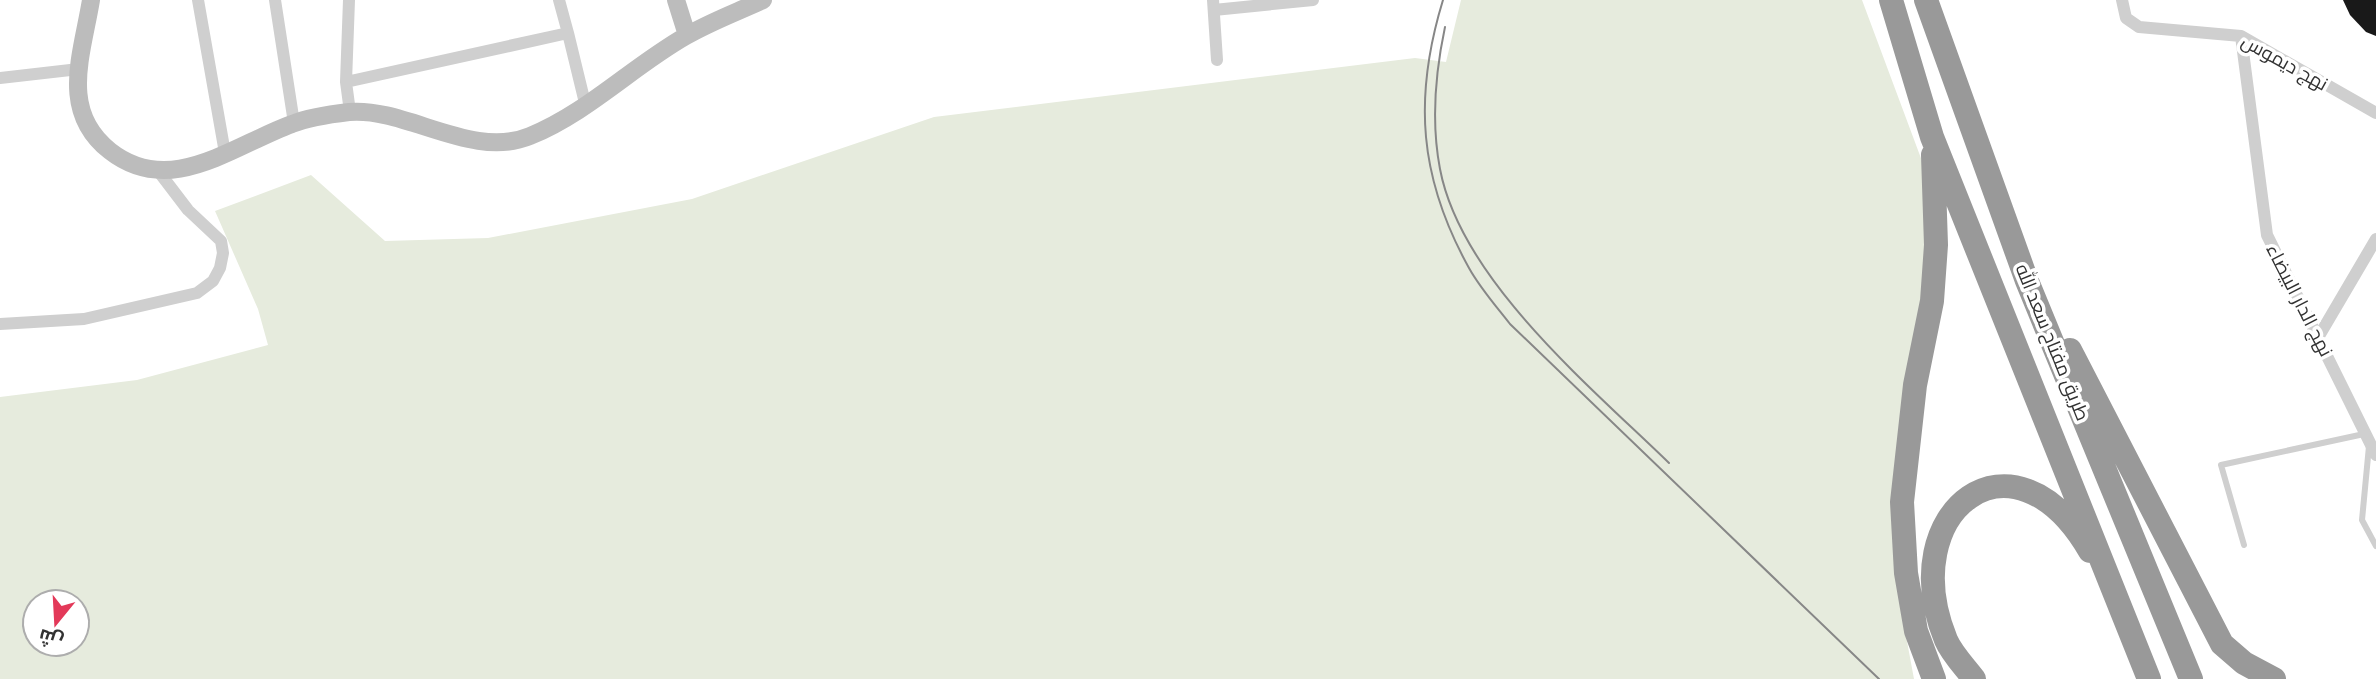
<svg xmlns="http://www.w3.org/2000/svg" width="2376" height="679" font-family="Figtree,Cairo,sans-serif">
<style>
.green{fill:#e6ebdd;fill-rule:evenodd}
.building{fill:#191919}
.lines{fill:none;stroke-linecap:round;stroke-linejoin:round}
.lane{stroke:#cfcfcf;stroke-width:6}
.street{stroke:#cfcfcf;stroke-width:12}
.secondary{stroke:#bcbcbc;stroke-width:18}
.highway{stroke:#999;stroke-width:24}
.tram{stroke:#878787;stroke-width:2}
.labels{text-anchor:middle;stroke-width:7;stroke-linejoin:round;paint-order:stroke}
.street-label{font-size:19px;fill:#323232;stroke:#fff}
</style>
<rect width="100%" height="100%" fill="#fff"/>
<!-- green -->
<path class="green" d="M1461,0H1862L1922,161L1929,291L1900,466L1906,636L1914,679H0V397L137,380L268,345L258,309L215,211L311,175L385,241L488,238L692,199L934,117L1415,58L1446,62ZM35,602H77V644H35Z"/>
<!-- building -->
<path class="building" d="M2343,0H2376V36L2366,32L2350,15Z"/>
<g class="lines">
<!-- lane -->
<path class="lane" d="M2369,446L2362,520L2376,546
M2244,545L2221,465L2364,434"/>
<!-- street -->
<path class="street" d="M198,0L225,153
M275,0L294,123
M349,0L346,82L350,112
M559,0L568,33
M1213,0L1217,60
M2122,0L2126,18L2139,27L2241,36L2376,113
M1214,10L1313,0
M2241,36L2267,235L2376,455
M0,78L79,69
M346,82L568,33L585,103
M0,324L84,319L197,293L213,281L220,268L223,253L221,241L188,210L159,172
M2319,336L2376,239"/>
<!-- secondary -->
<path class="secondary" d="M91,0C82,55 59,111 110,151C170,198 232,146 292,124C307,118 332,114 349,112C406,107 472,160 530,136C587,113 633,66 686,36C710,22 737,12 763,0
M676,0L687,35"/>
<!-- highway -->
<path class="highway" d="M1891,0L1932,137L2149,679
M1926,0L2027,281L2191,679
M1933,155L1936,245L1932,301L1915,385L1902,502L1906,573L1916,631L1934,679
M2070,350L2222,644L2244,663L2274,679
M1974,679C1965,667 1952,654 1946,640C1893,511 2013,418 2090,551"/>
<!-- tram -->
<path class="tram" d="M1443,0C1413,98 1419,178 1469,268C1480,288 1496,306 1510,324L1879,679
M1445,27C1435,74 1431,122 1440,169C1461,280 1591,387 1669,463"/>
</g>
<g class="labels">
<!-- street labels -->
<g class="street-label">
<text transform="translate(2285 62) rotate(29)" y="7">نهج ديموس</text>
<text transform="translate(2300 300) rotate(63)" y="7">نهج الدار البيضاء</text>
<text transform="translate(2053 342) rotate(68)" y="7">طريق مفتاح سعد الله</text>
</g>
</g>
<!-- north arrow -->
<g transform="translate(56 623) rotate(198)"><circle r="33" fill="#ffffff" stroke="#adadad" stroke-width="2"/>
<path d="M0-5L12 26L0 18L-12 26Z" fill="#e33959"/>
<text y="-10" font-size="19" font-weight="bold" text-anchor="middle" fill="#323232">ش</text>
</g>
</svg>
